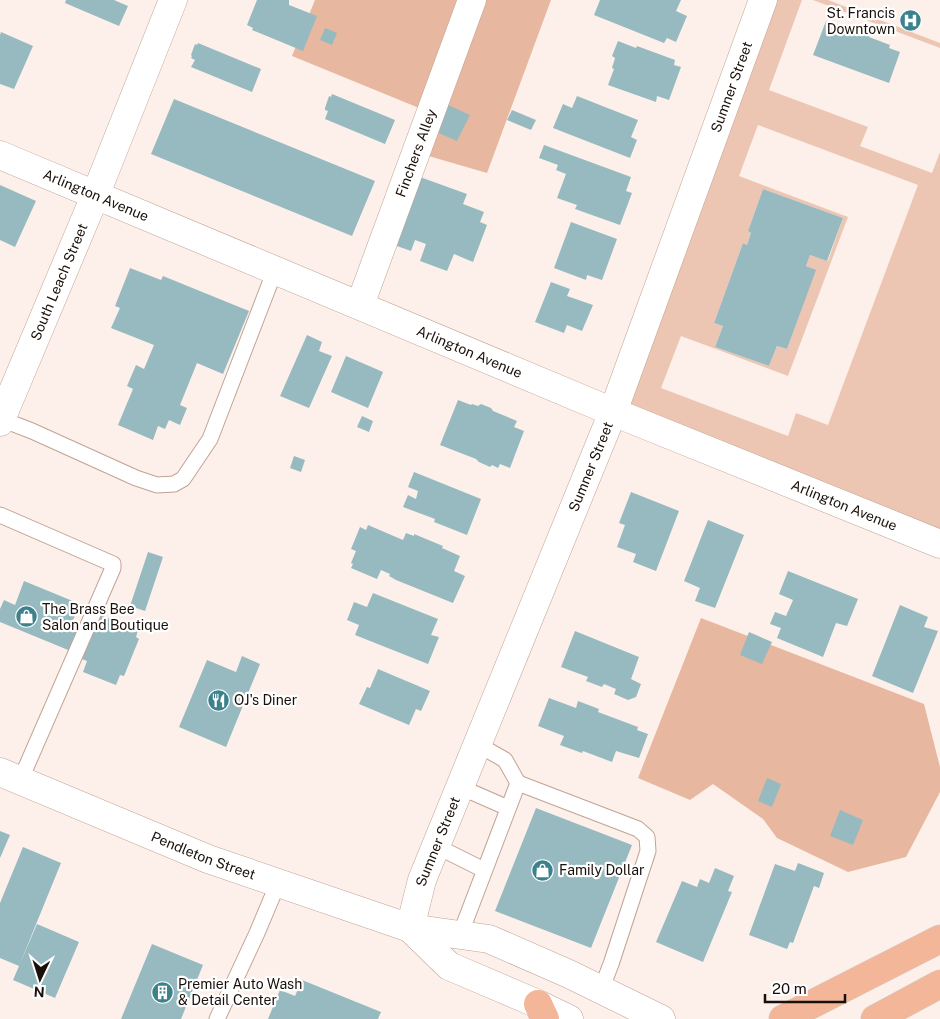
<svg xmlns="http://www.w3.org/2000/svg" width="940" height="1019" font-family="'Public Sans',sans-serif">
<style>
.green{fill:#edc6b3;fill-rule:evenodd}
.forest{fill:#e8b79f}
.building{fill:#96bac0}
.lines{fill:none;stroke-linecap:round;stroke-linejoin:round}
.service-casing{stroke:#c0a394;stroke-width:17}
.minor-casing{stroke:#c0a394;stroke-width:29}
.secondary-casing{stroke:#c0a394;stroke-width:29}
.trunk-casing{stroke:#d1cfce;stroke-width:29}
.service{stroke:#fff;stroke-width:15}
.minor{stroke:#fff;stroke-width:28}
.secondary{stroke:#fff;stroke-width:28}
.trunk{stroke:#f3b698;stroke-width:28}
.labels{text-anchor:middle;stroke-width:4.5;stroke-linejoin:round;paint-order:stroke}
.poi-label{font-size:14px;fill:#1a100b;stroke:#fff;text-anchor:start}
.street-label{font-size:14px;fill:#1a100b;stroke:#fff}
</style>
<rect width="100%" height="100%" fill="#fdf0ea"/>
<!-- green -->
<path class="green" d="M765,0H802L769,90L868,127L860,146L932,173L940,152V543L605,402ZM758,125L918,185L828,425L796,413L788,436L661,388L681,336L788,376L848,217L739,176ZM763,189L843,218L828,261L810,255L806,266L815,270L787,349L777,346L769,366L715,347L723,326L714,323L743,243L747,245L751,233L748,231Z
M813,0H828L940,43V48Z"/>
<!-- forest -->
<path class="forest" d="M315,0H551L487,173L408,150L424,110L292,56Z
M701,618L924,704L940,767V792L906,857L848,872L777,838L763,819L713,784L690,800L638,778Z"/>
<!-- building -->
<path class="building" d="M66,0H114L128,6L119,26L65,3Z
M257,0H289V5L317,16L303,51L252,30L253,28L247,25Z
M600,0H681L676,11L687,16L676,42L667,38L664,43L594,15Z
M826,21L870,35L869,37L890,45L889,48L900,52L889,83L813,55Z
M325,28L337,33L332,45L320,40Z
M1,32L33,46L14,89L0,84V35Z
M618,41L636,48L637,46L675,60L674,65L681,67L669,100L657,96L656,102L608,85L614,69L612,68L615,58L612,56Z
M198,43L261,69L252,92L191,67L195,60L191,58L192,56L191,55L195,44L197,45Z
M332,94L395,120L385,144L325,119L328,111L325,110V108L329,96L331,97Z
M577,96L638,120L631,137L637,140L630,158L553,128L563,104L572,108Z
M174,99L375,181L352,236L151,154Z
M444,103L470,115L457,141L432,130Z
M512,110L536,120L531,130L507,120Z
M544,145L631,177L626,191L632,193L620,225L575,209L577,205L557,198L566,174L556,170L558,165L539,158Z
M420,177L467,194L463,204L484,212L480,222L487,225L473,262L454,254L447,271L420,261L426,244L415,240L411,251L394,245Z
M0,185L36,201L15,247L0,240Z
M763,189L843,218L827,261L810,255L806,266L816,270L787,349L777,346L769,366L715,347L723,326L714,323L743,243L747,245L751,233L748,231Z
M571,222L617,239L602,280L587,275L586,280L554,268Z
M130,268L161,280L163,276L249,311L223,374L197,363L180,405L187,408L180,425L169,420L165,429L158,426L153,440L118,425L133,389L127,386L136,365L144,369L154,345L111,328L120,308L115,306Z
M551,282L570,289L567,296L593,305L582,331L567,325L564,333L535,322Z
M307,335L322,342L319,351L332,356L309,408L280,396Z
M346,356L383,372L368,408L331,392Z
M458,400L471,405L472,404L478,406L481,404L491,408L493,411L517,421L514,427L524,431L510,468L500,464L498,468L492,465L490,467L479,462L476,459L440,445Z
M362,416L373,421L369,432L357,427Z
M294,456L305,460L301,472L290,468Z
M414,472L481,499L467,535L434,522L435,519L403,507L408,495L416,499L418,491L408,487Z
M631,492L679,511L656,571L633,562L636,554L617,547L625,525L619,523Z
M708,520L744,535L715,608L695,601L700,588L684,581Z
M368,525L403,540L406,533L414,536V534L443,546L442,548L460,556L454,571L465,576L453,603L396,580L389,576L390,574L381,570L377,579L351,568L353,564L351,563L356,551L351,549L360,527L366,530Z
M148,552L163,557L145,611L130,606Z
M788,571L858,599L847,626L836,623L823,657L777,638L781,628L770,624L775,612L786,616L793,600L779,594Z
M24,581L80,604L70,627L81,632L73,652L0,622V609L4,600L15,605Z
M373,593L438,619L431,635L439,637L428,664L355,635L359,625L347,620L354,602L367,607Z
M900,605L928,617L924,627L938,631L913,693L872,676Z
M100,615L138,630L136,637L139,639L124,676L120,675L116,685L83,672L87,661L82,659Z
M575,631L639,657L631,679L641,684L636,697L628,700L614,694L616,689L604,684L602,687L586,681L588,677L561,667Z
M749,632L772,642L762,664L740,655Z
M242,656L260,664L226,747L179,727L207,660L236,672Z
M378,669L430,691L421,711L416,709L409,725L359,704L367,687L370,688Z
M549,698L576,708L578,701L599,709L598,712L638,727L637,730L648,734L639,758L616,751L612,762L583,751L582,753L560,745L564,736L538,726Z
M767,778L781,784L772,807L758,801Z
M536,808L632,845L591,948L495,911Z
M840,810L863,820L853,845L830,836Z
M0,831L10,835L0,858Z
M23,847L61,863L19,966L0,958V903Z
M798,863L824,873L819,888L814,886L793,943L790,942L787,949L749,935L775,864L795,871Z
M715,868L734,876L728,891L732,892L703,962L656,942L682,881L697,887L700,879L709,883Z
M37,924L79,942L55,998L13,980Z
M152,944L203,965L181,1019H121Z
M302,980L381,1012L378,1019H268L280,990L295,996Z"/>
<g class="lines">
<defs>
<path id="service" d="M1,419L32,431L136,478L157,485L174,484L183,479L210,439L275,270
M0,515L113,564V568L20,781
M477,744L505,760L518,783L638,829L647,837L648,851L611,964L601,990
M460,787L508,808
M436,846L484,870
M460,935L518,783
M217,1019L257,933L278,883"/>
<g id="minor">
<path id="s1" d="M0,155L613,412L940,544"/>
<path id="s2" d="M360,305L472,0"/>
<path id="s3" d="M0,422L95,196L173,0"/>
<path id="s4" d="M410,928L422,880L613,412L763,0"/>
</g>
<g id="secondary">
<path id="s5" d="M0,772L208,859L410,928L489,939L569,974L661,1019"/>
<path d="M410,928L449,966L538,1004L569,1019"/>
</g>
<path id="trunk" d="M538,1004L545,1019
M783,1019L940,939
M875,1019L940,984"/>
</defs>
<!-- service casing -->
<use href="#service" class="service-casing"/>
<!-- minor casing -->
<use href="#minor" class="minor-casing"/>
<!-- secondary casing -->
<use href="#secondary" class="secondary-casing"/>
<!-- trunk casing -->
<use href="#trunk" class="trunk-casing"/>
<!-- service -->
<use href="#service" class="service"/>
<!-- minor -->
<use href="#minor" class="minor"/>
<!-- secondary -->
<use href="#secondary" class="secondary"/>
<!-- trunk -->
<use href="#trunk" class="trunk"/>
</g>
<!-- icons -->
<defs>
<symbol id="hospital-disc" viewBox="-11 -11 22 22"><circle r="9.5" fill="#3c828d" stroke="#fff"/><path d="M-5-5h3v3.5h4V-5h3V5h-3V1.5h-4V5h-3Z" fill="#fff"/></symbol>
<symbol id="shop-disc" viewBox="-11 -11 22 22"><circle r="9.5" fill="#3c828d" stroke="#fff"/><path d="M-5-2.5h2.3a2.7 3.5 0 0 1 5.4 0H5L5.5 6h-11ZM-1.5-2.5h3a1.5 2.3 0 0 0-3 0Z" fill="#fff"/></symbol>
<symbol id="restaurant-disc" viewBox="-11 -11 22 22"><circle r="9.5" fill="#3c828d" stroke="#fff"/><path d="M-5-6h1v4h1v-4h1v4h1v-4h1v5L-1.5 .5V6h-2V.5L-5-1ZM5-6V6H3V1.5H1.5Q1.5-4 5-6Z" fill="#fff"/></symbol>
<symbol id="building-disc" viewBox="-11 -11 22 22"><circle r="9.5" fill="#3c828d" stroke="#fff"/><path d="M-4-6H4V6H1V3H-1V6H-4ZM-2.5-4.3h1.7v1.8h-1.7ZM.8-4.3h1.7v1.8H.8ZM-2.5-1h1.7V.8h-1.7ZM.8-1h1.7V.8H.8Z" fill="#fff"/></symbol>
</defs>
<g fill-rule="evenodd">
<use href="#hospital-disc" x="898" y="8" width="25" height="25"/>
<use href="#shop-disc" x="14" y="604" width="25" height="25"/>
<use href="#restaurant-disc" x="206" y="688" width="25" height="25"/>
<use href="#shop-disc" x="530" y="858" width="25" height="25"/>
<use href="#building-disc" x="150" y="980" width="25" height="25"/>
</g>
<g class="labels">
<!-- poi labels -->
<g class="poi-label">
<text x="895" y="18" text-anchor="end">St. Francis<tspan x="895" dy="16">Downtown</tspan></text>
<text x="42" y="614">The Brass Bee<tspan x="42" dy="16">Salon and Boutique</tspan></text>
<text x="234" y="705">OJ's Diner</text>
<text x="559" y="875">Family Dollar</text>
<text x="178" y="989">Premier Auto Wash<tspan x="178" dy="16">&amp; Detail Center</tspan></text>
</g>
<!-- street labels -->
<g class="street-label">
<text dy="5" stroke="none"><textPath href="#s4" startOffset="901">Sumner Street</textPath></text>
<text dy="5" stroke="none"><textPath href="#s2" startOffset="162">Finchers Alley</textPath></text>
<text dy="5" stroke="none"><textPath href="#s1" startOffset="104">Arlington Avenue</textPath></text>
<text dy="5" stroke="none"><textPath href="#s3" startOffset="152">South Leach Street</textPath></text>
<text dy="5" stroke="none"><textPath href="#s1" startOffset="509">Arlington Avenue</textPath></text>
<text dy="5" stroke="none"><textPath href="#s4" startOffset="496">Sumner Street</textPath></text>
<text dy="5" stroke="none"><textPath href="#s1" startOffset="914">Arlington Avenue</textPath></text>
<text dy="5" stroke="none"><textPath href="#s4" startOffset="91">Sumner Street</textPath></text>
<text dy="5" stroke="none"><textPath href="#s5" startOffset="220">Pendleton Street</textPath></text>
</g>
</g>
<!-- north arrow -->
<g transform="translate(40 979) rotate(184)" stroke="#ffffff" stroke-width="4" paint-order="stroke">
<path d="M0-4L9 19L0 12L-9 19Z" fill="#1a100b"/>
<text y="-8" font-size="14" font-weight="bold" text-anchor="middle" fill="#1a100b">N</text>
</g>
<!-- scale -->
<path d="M765 994v8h80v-8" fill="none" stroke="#1a100b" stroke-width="2.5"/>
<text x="772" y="994" font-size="15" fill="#1a100b" stroke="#ffffff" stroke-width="4" paint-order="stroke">20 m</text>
</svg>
